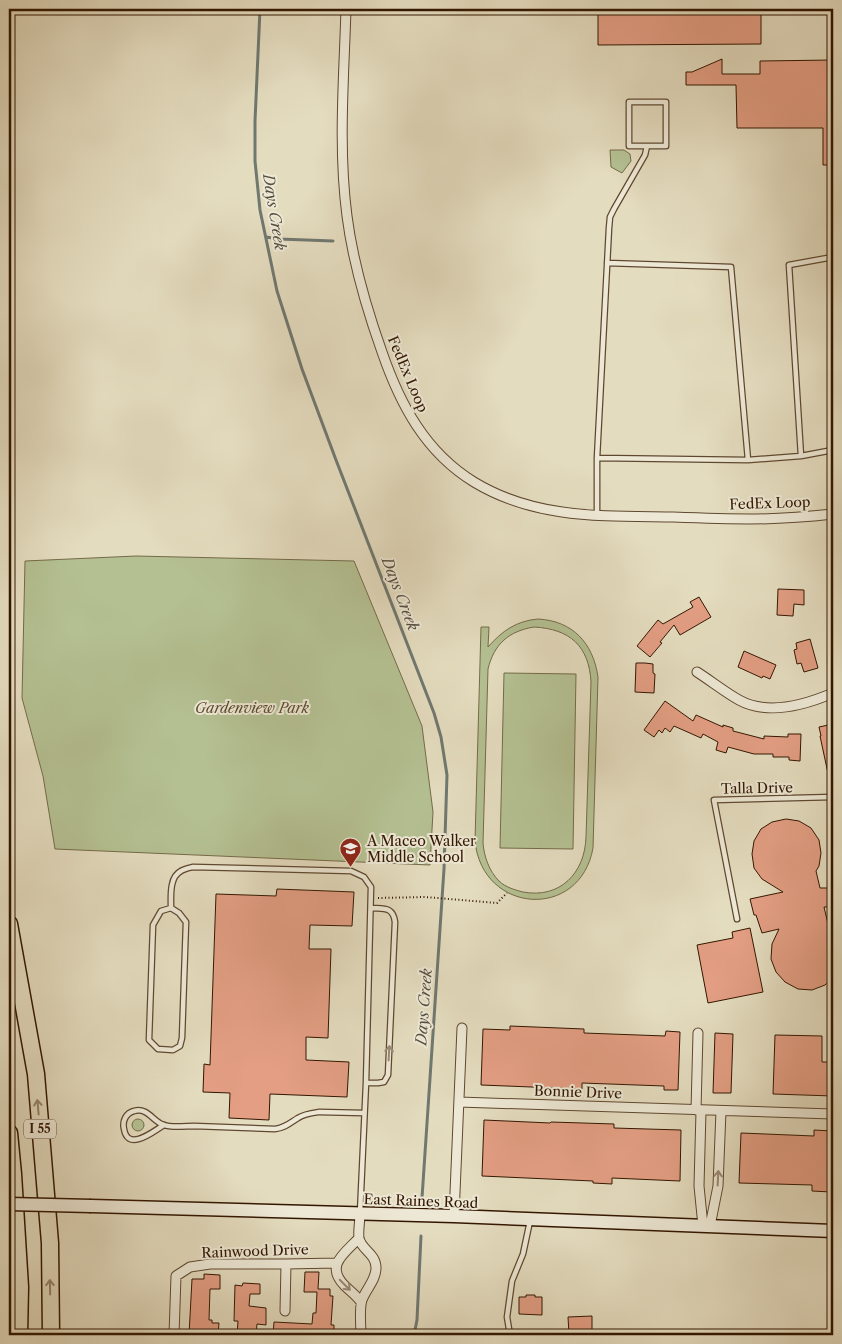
<svg xmlns="http://www.w3.org/2000/svg" width="842" height="1344" font-family="'Libre Caslon Text',serif">
<style>
.green{fill:#b4c092;stroke:#746b49;fill-rule:evenodd}
.lines{fill:none;stroke-linecap:round;stroke-linejoin:round}
.stream{stroke:#707870;stroke-width:3}
.building{fill:#e39e83;stroke:#331600}
.lane-casing{stroke:#5f4830;stroke-width:7}
.street-casing{stroke:#5f4830;stroke-width:11}
.secondary-casing{stroke:#331600;stroke-width:15}
.highway-casing{stroke:#331600;stroke-width:19}
.path{stroke:#331600;stroke-width:2;stroke-dasharray:1 2.5;stroke-linecap:butt}
.lane{stroke:#ede8d5;stroke-width:4.5}
.street{stroke:#ede8d5;stroke-width:9}
.secondary{stroke:#ede8d5;stroke-width:12}
.highway{stroke:#e4dcbf;stroke-width:16}
.secondary-bridge-casing{stroke:#331600;stroke-width:15;stroke-linecap:butt}
.secondary-bridge{stroke:#ede8d5;stroke-width:12}
.oneway{stroke:#998a75}
.oneway2{stroke:#948369}
.labels{text-anchor:middle;stroke-width:4;stroke-linejoin:round;paint-order:stroke}
.shield{fill:#ede8d5;stroke:#6b5540;stroke-width:1}
.shield-label{font-size:12px;font-weight:bold;fill:#331600}
.street-label{font-size:14px;fill:#331600;stroke:#ede8d5}
.park-label{font-size:14px;font-style:italic;fill:#5a492c;stroke:#ede8d5}
.poi-label{font-size:14px;fill:#331600;stroke:#ede8d5;text-anchor:start}
.water-label{font-size:15px;font-style:italic;fill:#564f41;stroke:#ede8d5}
</style>
<rect width="100%" height="100%" fill="#e4dcbf"/>
<filter id="stains"><feTurbulence type="fractalNoise" baseFrequency=".004" numOctaves="4"/><feColorMatrix values="0 0 0 0 .2 0 0 0 0 .09 0 0 0 0 .02 0 0 0 .5 -.17"/></filter>
<radialGradient id="worn" r=".72"><stop offset=".6" stop-color="#630" stop-opacity="0"/><stop offset="1" stop-color="#630" stop-opacity=".3"/></radialGradient>
<!-- green -->
<path class="green" d="M610,150H624L630,154L631,161L622,173L611,167Z
M136,556L354,561L422,726L433,812L430,865L55,849L43,776L22,698L25,561Z
M538,619C573,621 593,643 598,677L593,848C580,921 482,914 475,841L481,627H489L488,647C502,631 516,621 538,619ZM534,627C570,629 589,646 591,682L586,837C585,873 560,899 523,892C515,890 505,887 499,881C489,871 484,856 483,843L488,669C494,644 509,631 534,627Z
M504,673L576,674L573,849L500,848Z
M132 1125a6 6 0 1 1 12 0a6 6 0 1 1-12 0Z"/>
<g class="lines">
<!-- stream -->
<path class="stream" d="M260,9L255,121V161L260,210L277,291L302,369L336,460L434,713L441,737L447,775L444,869L422,1198
M266,237L279,239L333,241
M414,1335L417,1320L421,1236"/>
</g>
<!-- building -->
<path class="building" d="M598,9H761V44L598,45Z
M722,59V74H760V61L833,60V165H823V128H737L736,85H686V72H692Z
M778,589L804,590V605L794,604L793,616L777,615Z
M699,597L711,617L680,635L674,625L660,642L662,643L650,657L637,646L658,620L663,624L693,607L690,602Z
M810,639L818,668L804,672L801,663L797,664L794,650L797,649L796,643Z
M744,651L776,665L770,679L763,676L762,678L738,667Z
M636,663H645L653,664V673L655,674L654,693L635,692Z
M665,701L693,721L696,715L723,727V725L733,728V731L764,739V736L788,737V734H801L800,761L789,760V757H773V754H754L728,747L726,753L716,750L718,742L703,734L701,738L674,726L670,732L665,728L662,733L659,730L654,737L644,730Z
M833,724V778H829L820,736H821L819,727Z
M786,819L799,821L811,828L819,840L821,853L819,866L816,871L820,888H828L832,897V907H824L828,924L833,930V978L825,985L812,990L798,989L785,982L776,972L771,959L772,944L779,929L762,933L756,915H754L750,899L783,892L762,879L754,868L752,854L754,841L761,829L772,822Z
M277,889L354,892L352,926L310,925L309,949H331L328,1038L306,1037V1060L349,1062L347,1097L270,1094L269,1120L229,1118L230,1093L203,1092L204,1064L210,1065L216,894L276,896Z
M750,928L763,992L708,1003L697,945L733,938L732,932Z
M510,1026L584,1029V1033L665,1036L666,1031L680,1032L678,1090H664V1086L582,1083V1089L481,1085L483,1029L510,1030Z
M715,1033L733,1034L731,1093H713Z
M775,1035L822,1036V1062H833V1096L773,1094Z
M484,1120L550,1123L551,1122L614,1124V1128L681,1130L680,1181L612,1178V1184L593,1183V1181L482,1176Z
M814,1130L833,1131L831,1192L812,1191V1185L739,1183L741,1133L814,1136Z
M305,1272H319L318,1289H330V1296H333L331,1325H334V1335H273L274,1322L312,1324L313,1313H316L317,1292H304Z
M204,1274L220,1275V1289H210L209,1320H212V1323H219L218,1335H189L192,1279H204Z
M243,1283L260,1284V1294H250L249,1306L266,1308V1325L257,1324L256,1335H237L238,1321H234L235,1285L242,1286Z
M526,1295H535V1297H542V1315L519,1314V1297H526Z
M592,1316V1334H569L568,1317Z"/>
<g class="lines">
<defs>
<path id="lane" d="M629,102H666V146H629Z
M607,263L731,267L748,460
M801,456L789,265L833,257
M597,458L748,460L801,456L833,450
M597,516V458L609,228L610,217L614,209L645,155L647,146
M171,908L161,911L153,925L149,1040L158,1049L173,1050L180,1046L182,1038L186,922L179,913L171,908C171,897 169,877 181,871C184,869 189,868 193,867L351,871L364,877L371,887L366,1083L360,1213
M737,919L714,800L833,797
M366,1083H378L384,1082L388,1075L395,922C393,906 383,909 371,908
M164,1125C155,1130 128,1153 124,1129C122,1121 126,1113 134,1111C148,1107 153,1122 164,1125C171,1128 186,1126 194,1126C221,1127 248,1128 275,1129C285,1128 290,1123 298,1118C304,1114 312,1113 319,1112L364,1113
M510,1335L507,1317L512,1281L523,1254L530,1221"/>
<path id="street" d="M346,9C344,77 338,147 347,216C353,263 366,307 382,352C400,404 425,452 474,482C535,519 602,516 670,517C697,518 723,519 750,519C778,519 806,517 833,514
M697,672C711,681 725,692 739,700C768,716 805,705 833,693
M459,1102L833,1114
M696,1110L698,1033
M701,1111L699,1186L703,1226
M360,1214C360,1221 358,1231 359,1238C361,1250 376,1253 376,1268C376,1280 366,1289 362,1300C359,1309 361,1326 361,1335
M454,1216L462,1028
M710,1226L718,1186L721,1111
M359,1238C345,1253 325,1265 344,1285C350,1291 356,1295 361,1302
M285,1311L286,1264
M174,1335L176,1276L190,1267L210,1264H286L337,1263"/>
<path id="secondary" d="M91,1206L454,1216L833,1231"/>
<path id="highway" d="M9,924L36,1074L50,1243L51,1335
M9,1133L13,1174L20,1287L19,1335"/>
</defs>
<!-- lane casing -->
<use href="#lane" class="lane-casing"/>
<!-- street casing -->
<use href="#street" class="street-casing"/>
<!-- secondary casing -->
<use href="#secondary" class="secondary-casing"/>
<!-- highway casing -->
<use href="#highway" class="highway-casing"/>
<!-- path -->
<path class="path" d="M378,898L425,897L497,903L507,893"/>
<!-- lane -->
<use href="#lane" class="lane"/>
<!-- street -->
<use href="#street" class="street"/>
<!-- secondary -->
<use href="#secondary" class="secondary"/>
<!-- highway -->
<use href="#highway" class="highway"/>
<defs>
<path id="secondary-bridge" d="M9,1204L91,1206"/>
</defs>
<!-- secondary-bridge casing -->
<use href="#secondary-bridge" class="secondary-bridge-casing"/>
<!-- secondary-bridge -->
<use href="#secondary-bridge" class="secondary-bridge"/>
</g>
<!-- one-way arrows -->
<defs><path id="oneway-shaft" d="M-6 0H5M1.5-3L5.5 0L1.5 3" fill="none" stroke-width="1.6" stroke-linecap="round" stroke-linejoin="round" transform="scale(1.25)"/></defs>
<g class="oneway">
<use href="#oneway-shaft" transform="translate(389 1053) rotate(-87)"/>
<use href="#oneway-shaft" transform="translate(718 1178) rotate(-87)"/>
<use href="#oneway-shaft" transform="translate(345 1285) rotate(45)"/>
</g>
<g class="oneway2">
<use href="#oneway-shaft" transform="translate(38 1107) rotate(-95)"/>
<use href="#oneway-shaft" transform="translate(50 1287) rotate(-91)"/>
</g>
<!-- icons -->
<defs>
<symbol id="school-pin" viewBox="-11 -11 22 30"><path d="M0 17L-7.5 6A9.5 9.5 0 1 1 7.5 6Z" fill="#8f2418" stroke="#ede8d5"/><path d="M0-5L7-2L0 1L-7-2ZM-4 1L0 2.5L4 1V4Q0 6-4 4Z" fill="#fff"/></symbol>
</defs>
<g fill-rule="evenodd">
<use href="#school-pin" x="338" y="836" width="25" height="34"/>
</g>
<g class="labels">
<!-- shield labels -->
<rect class="shield" x="24" y="1119.5" width="32" height="19" rx="4"/>
<g class="shield-label">
<text x="40" y="1133">I 55</text>
</g>
<!-- street labels -->
<g class="street-label">
<text transform="translate(408 374) rotate(67)" y="5">FedEx Loop</text>
<text transform="translate(770 503) rotate(-2)" y="5">FedEx Loop</text>
<text transform="translate(757 788) rotate(-1)" y="5">Talla Drive</text>
<text transform="translate(578 1092) rotate(2)" y="5">Bonnie Drive</text>
<text transform="translate(421 1201) rotate(2)" y="5">East Raines Road</text>
<text transform="translate(255 1251) rotate(-2)" y="5">Rainwood Drive</text>
</g>
<!-- park labels -->
<g class="park-label">
<text x="252" y="713">Gardenview Park</text>
</g>
<!-- poi labels -->
<g class="poi-label">
<text x="367" y="846">A Maceo Walker<tspan x="367" dy="16">Middle School</tspan></text>
</g>
<!-- water labels -->
<g class="water-label">
<text transform="translate(274 212) rotate(81)" y="5">Days Creek</text>
<text transform="translate(400 594) rotate(69)" y="5">Days Creek</text>
<text transform="translate(424 1007) rotate(-86)" y="5">Days Creek</text>
</g>
</g>
<!-- margin -->
<rect width="842" height="1344" fill="none" stroke="#e4dcbf" stroke-width="30"/>
<rect x="10" y="10" width="822" height="1324" fill="none" stroke="#331600" stroke-width="2.5"/>
<rect x="15" y="15" width="812" height="1314" fill="none" stroke="#331600"/>
<rect width="100%" height="100%" filter="url(#stains)"/>
<rect width="100%" height="100%" fill="url(#worn)"/>
</svg>
